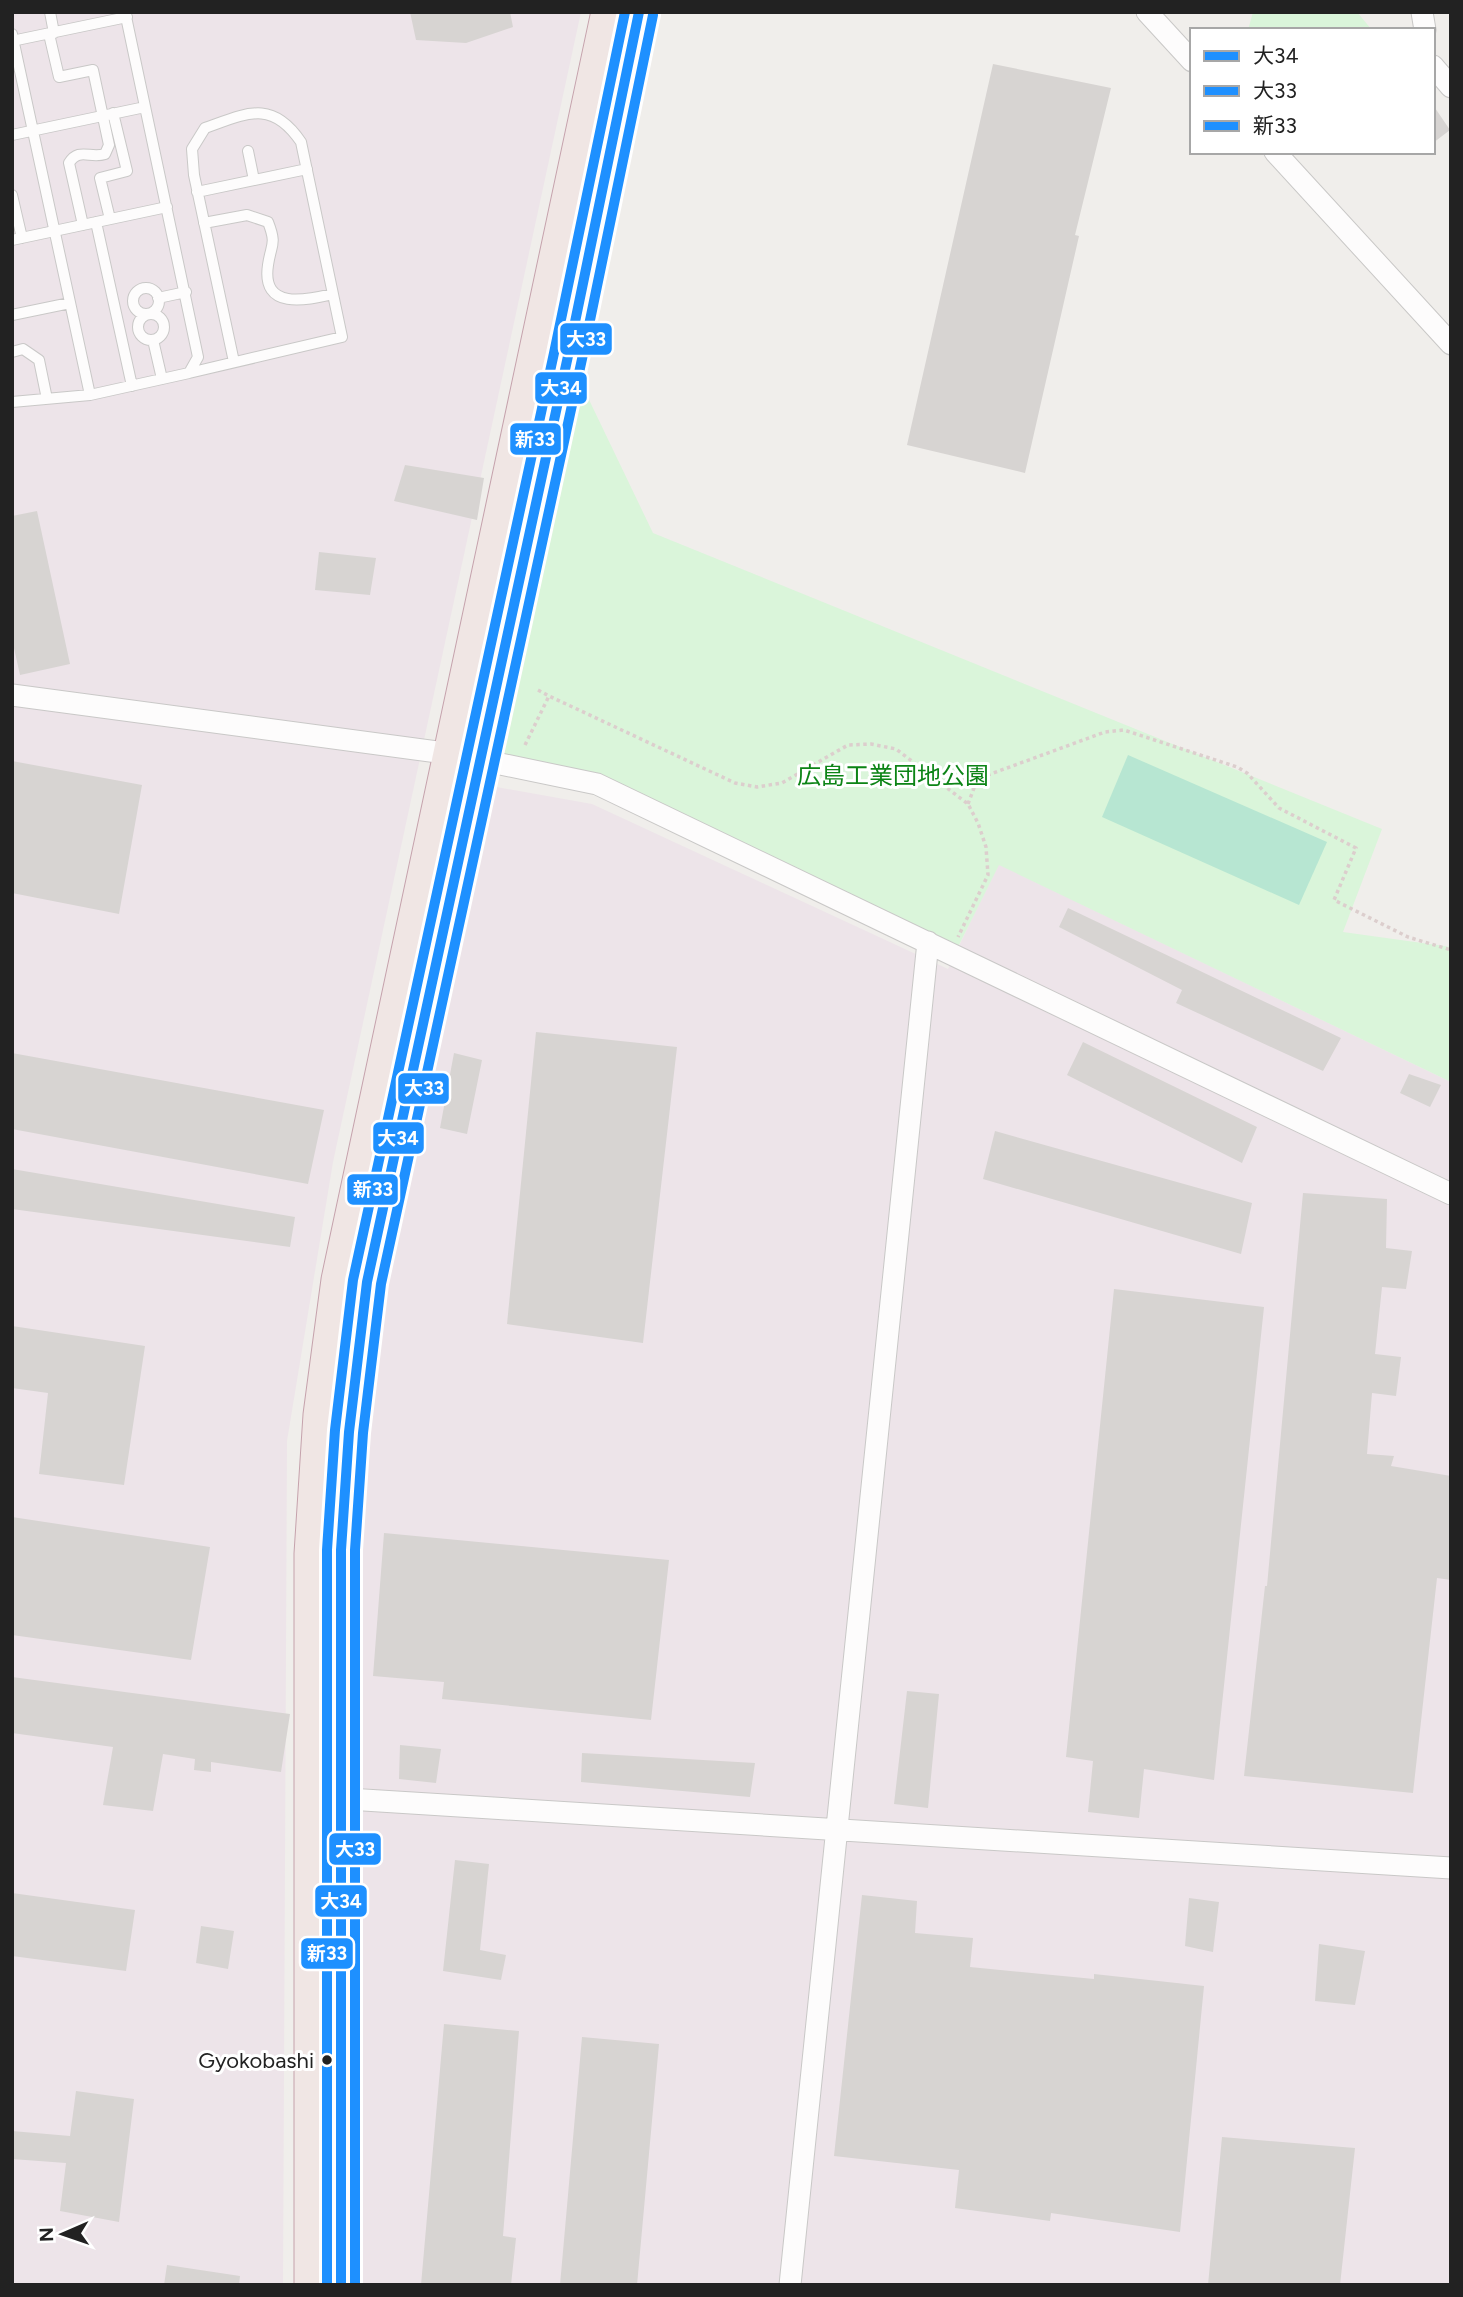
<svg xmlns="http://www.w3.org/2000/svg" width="1463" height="2297" font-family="Figtree,'Noto Sans JP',sans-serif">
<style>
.industrial{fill:#ede4e9}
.park{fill:#daf5da}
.pitch{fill:#b7e6d2}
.building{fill:#d7d4d2}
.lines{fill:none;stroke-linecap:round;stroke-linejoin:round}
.service-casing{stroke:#c9c8c7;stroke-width:12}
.minor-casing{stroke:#c9c8c7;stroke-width:23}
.trunk-casing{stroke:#c5a2ac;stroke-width:37}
.path{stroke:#dccecd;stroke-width:3.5;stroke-dasharray:3.5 3.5;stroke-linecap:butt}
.service{stroke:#fdfcfc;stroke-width:10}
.minor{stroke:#fdfcfc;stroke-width:21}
.trunk{stroke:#f0e6e4;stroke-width:35}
.bus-1-casing{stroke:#fff;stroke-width:16}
.bus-2-casing{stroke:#fff;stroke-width:16}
.bus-3-casing{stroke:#fff;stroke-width:16}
.bus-1{stroke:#1e90ff;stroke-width:10}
.bus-2{stroke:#1e90ff;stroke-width:10}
.bus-3{stroke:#1e90ff;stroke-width:10}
.bus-dot{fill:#222;stroke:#fff;stroke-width:2.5}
.labels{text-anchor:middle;stroke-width:6;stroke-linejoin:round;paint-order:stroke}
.bus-label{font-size:22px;fill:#222;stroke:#fff;text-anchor:end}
.park-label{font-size:24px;fill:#0c8416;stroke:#fff}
.line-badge{stroke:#fff;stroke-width:2.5}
.badge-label{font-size:19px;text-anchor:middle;font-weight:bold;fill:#fff}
</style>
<rect width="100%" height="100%" fill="#f0eeeb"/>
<!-- industrial -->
<path class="industrial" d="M12,12H581L333,1162L287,1441L283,2285H12Z
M491,786L592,804L948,969L998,864L1451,1082V2285H359L358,1541L366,1417L386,1280Z"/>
<!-- park -->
<path class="park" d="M1253,12H1357L1372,30H1248Z
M568,356L653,533L1382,829L1343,932L1451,947V1082L999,865L954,955L597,784L480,759Z"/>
<!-- pitch -->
<path class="pitch" d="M1128,755L1327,842L1299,905L1102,817Z"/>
<!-- building -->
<path class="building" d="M410,12H510L513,27L466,43L416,40Z
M993,64L1111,88L1075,235L1079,236L1025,473L907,445Z
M1433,105L1450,130L1433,143Z
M405,465L484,478L477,520L394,501Z
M37,511L70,664L20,675L12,639V516Z
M319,552L376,558L370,595L315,590Z
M12,761L142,785L119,914L12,893Z
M1068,908L1341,1038L1323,1071L1176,1003L1182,990L1059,927Z
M536,1032L677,1047L643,1343L507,1324Z
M1083,1042L1257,1127L1242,1163L1067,1075Z
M12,1053L324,1110L308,1184L12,1129Z
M454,1053L482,1060L467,1134L440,1128Z
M1409,1074L1441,1085L1430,1107L1400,1093Z
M995,1131L1252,1203L1241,1254L983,1179Z
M12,1169L295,1217L290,1247L12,1209Z
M1303,1193L1387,1199L1386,1248L1412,1251L1406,1289L1382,1287L1375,1354L1401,1357L1396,1396L1372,1393L1367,1454L1394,1456L1391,1466L1451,1476V1580L1437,1578L1413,1793L1244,1776L1265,1586H1267Z
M1114,1289L1264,1307L1214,1780L1144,1769L1139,1818L1088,1812L1093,1761L1066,1757Z
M12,1326L145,1346L124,1485L39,1474L48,1393L12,1388Z
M12,1517L210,1547L191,1660L12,1635Z
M384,1533L669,1560L651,1720L442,1699L444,1682L373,1676Z
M12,1677L290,1714L281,1772L211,1762V1772L194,1770L195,1759L163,1754L153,1811L103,1805L113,1747L12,1733Z
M907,1691L939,1694L928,1808L894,1804Z
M400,1745L441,1749L436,1783L399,1779Z
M582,1753L755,1763L750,1797L581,1782Z
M455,1860L489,1864L480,1950L506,1955L501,1980L443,1971Z
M12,1893L135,1910L126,1971L12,1956Z
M862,1895L917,1901L915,1933L973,1938L970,1967L1094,1979V1974L1204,1986L1180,2232L1051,2213L1050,2221L955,2208L959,2170L834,2156Z
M1189,1898L1219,1902L1213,1952L1185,1946Z
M201,1926L234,1931L228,1969L196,1963Z
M1319,1944L1365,1951L1355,2005L1315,2001Z
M444,2024L519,2031L503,2236L516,2238L511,2285H421Z
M582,2037L659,2044L637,2285H560Z
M76,2091L134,2099L119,2222L60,2211L66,2163L12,2159V2131L70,2136Z
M1222,2137L1355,2148L1340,2285H1208Z
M167,2265L240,2276L239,2285H164Z"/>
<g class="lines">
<defs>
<path id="service" d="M50,12L54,33
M12,34L90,395
M49,34L59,77L93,70L109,145L105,154C90,159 79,147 69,163L83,225
M12,41L127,17
M12,135L145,107
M248,151L254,180
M197,192L307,169
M12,195L22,238
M110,219L100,178L127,171L113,113
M96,222L132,386
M204,223L247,215L268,222C277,245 271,244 268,265C261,311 307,300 333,294
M12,240L167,207
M133 301a13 13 0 1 1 26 0a13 13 0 1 1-26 0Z
M158,298L186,292
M138 327a13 13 0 1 1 26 0a13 13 0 1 1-26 0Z
M12,315L70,303
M153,340L162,379
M12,352L23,349L39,360L47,399
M189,373L342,337L301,142C272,99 247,113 205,128L192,149L194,175L234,362
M12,402L90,395L189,373L198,357L125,12"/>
<path id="minor" d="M1147,12L1192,61
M1422,12L1425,30
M1433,66L1451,87
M1275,152L1451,344
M12,695L452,754L597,784L1451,1194
M332,1798L1451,1868
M790,2285L928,942"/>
<path id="trunk" d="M312,2285V1554L321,1415L339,1280L609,12
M341,2285V1550L349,1432L367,1282L568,356L639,12"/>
</defs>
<!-- service casing -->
<use href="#service" class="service-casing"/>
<!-- minor casing -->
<use href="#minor" class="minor-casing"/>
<!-- trunk casing -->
<use href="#trunk" class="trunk-casing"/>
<!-- path -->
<path class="path" d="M538,690L549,696
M525,745L549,696L735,783L757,787L782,783L848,745L871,744L896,749L968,804L978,823L986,847L988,875L958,937
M939,782L977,779L1105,732L1124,730L1237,767L1247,773L1279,808L1356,848L1334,900L1408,937L1451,950
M968,804L977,780"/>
<!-- service -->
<use href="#service" class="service"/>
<!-- minor -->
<use href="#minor" class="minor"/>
<!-- trunk -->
<use href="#trunk" class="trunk"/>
<defs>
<path id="bus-1" d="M341,2285V1550L349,1432L367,1282L568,356L639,12"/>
<path id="bus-2" d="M355,2285V1550L363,1433L381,1284L582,359L653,15"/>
<path id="bus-3" d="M327,2285V1550L335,1430L353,1280L554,353L625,12"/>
</defs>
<!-- bus-1 casing -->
<use href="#bus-1" class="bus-1-casing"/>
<!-- bus-2 casing -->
<use href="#bus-2" class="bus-2-casing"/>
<!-- bus-3 casing -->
<use href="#bus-3" class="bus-3-casing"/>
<!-- bus-1 -->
<use href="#bus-1" class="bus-1"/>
<!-- bus-2 -->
<use href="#bus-2" class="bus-2"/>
<!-- bus-3 -->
<use href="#bus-3" class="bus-3"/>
</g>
<!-- markers -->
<circle class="bus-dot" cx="327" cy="2060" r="6"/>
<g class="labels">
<!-- bus labels -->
<g class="bus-label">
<text x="314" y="2068">Gyokobashi</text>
</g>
<!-- park labels -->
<g class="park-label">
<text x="893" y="784">広島工業団地公園</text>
</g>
</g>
<g class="line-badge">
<rect x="559" y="322" width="54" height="34" rx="7" fill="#1e90ff"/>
<rect x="534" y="371" width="54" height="34" rx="7" fill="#1e90ff"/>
<rect x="509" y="422" width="53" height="34" rx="7" fill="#1e90ff"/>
<rect x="397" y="1072" width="53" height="33" rx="7" fill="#1e90ff"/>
<rect x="372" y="1121" width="53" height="34" rx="7" fill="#1e90ff"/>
<rect x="346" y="1173" width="53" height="33" rx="7" fill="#1e90ff"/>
<rect x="328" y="1832" width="54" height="34" rx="7" fill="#1e90ff"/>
<rect x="314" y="1884" width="54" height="34" rx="7" fill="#1e90ff"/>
<rect x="300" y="1937" width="54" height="33" rx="7" fill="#1e90ff"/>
</g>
<g class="badge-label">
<text x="586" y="346">大33</text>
<text x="561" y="395">大34</text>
<text x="535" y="446">新33</text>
<text x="424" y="1095">大33</text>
<text x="398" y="1145">大34</text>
<text x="373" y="1196">新33</text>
<text x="355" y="1856">大33</text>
<text x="341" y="1908">大34</text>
<text x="327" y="1960">新33</text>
</g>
<!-- border -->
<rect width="1463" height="2297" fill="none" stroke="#222222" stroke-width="28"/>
<!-- legend -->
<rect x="1190" y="28" width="245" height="126" fill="#ffffff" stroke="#a7a7a7" stroke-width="2"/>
<rect x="1204" y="51" width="35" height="10" fill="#1e90ff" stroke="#a7a7a7" stroke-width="2"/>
<text x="1253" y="63" font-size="21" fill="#222222">大34</text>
<rect x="1204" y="86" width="35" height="10" fill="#1e90ff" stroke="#a7a7a7" stroke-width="2"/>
<text x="1253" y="98" font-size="21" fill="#222222">大33</text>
<rect x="1204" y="121" width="35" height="10" fill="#1e90ff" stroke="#a7a7a7" stroke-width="2"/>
<text x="1253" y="133" font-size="21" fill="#222222">新33</text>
<!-- north arrow -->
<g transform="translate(63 2234) rotate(268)" stroke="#ffffff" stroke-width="5" paint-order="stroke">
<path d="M0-5L12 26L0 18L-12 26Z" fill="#222222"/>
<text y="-10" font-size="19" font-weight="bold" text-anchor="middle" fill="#222222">N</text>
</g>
</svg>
